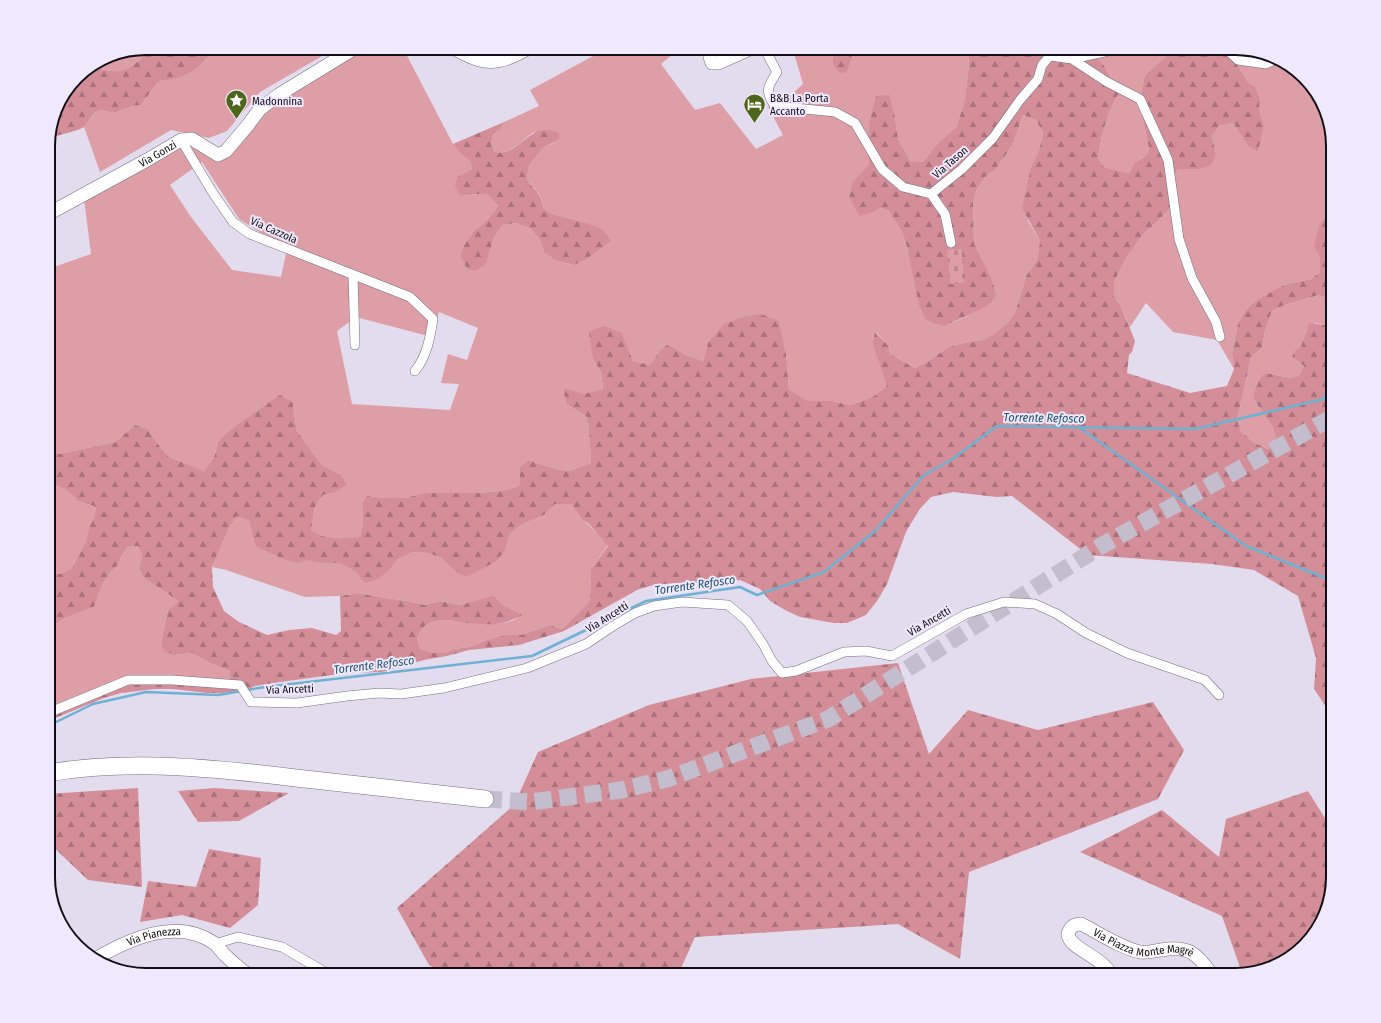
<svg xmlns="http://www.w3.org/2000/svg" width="1381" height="1023" font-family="'Fira Sans Condensed',sans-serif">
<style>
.grass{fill:#de9ea6;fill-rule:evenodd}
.forest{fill:url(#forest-firs);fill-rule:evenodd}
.cemetery{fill:url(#cemetery-stones)}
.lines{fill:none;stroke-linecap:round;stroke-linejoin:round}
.stream{stroke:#6db2d4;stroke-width:2.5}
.highway-tunnel{stroke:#c3bdce;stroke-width:17;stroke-dasharray:17 8;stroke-linecap:butt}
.street-casing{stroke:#746e7f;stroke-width:10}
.secondary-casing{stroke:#746e7f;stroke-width:14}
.highway-casing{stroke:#746e7f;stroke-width:18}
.street{stroke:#fff;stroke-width:9}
.secondary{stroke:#fff;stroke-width:13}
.highway{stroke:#fff;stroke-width:17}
.labels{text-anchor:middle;stroke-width:4;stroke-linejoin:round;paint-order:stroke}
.poi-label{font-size:11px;fill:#100d14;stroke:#f0e9fd;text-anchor:start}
.street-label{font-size:11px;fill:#100d14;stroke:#f0e9fd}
.water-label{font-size:12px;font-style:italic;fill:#20556e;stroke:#f0e9fd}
.rim{fill:none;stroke:#100d14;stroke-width:2}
</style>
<defs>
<pattern id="forest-firs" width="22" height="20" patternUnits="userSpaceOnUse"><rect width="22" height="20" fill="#d48e98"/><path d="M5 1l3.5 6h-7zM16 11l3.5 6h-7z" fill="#ab727b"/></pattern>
<pattern id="cemetery-stones" width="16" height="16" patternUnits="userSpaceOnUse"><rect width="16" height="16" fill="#de9ea6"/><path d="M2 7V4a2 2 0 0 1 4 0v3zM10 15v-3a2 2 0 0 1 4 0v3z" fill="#bd878e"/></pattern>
</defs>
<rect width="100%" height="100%" fill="#e3dcef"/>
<!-- grass -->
<path class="grass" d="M146,48H152C129,70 124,77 91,66L109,55Z
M214,48H336L260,92L227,131L209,138L171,130L100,172L84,127L94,113L101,110L114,113L133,106L141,105L158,82L176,78L203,63Z
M361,48H403L453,144L461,154L470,161L472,169L458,176L454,184L462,196L477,194H487L498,206L488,219L474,231L465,243L460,255L486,264L495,235L503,225L516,223L531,229L540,240L544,252L554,260L574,265L586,223L553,214L544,209C542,193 535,191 527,179L529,166L542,149L555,142L534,132C521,140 511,155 495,152L491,144L493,135L502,128L504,122L539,106L530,90L608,48H680L661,64L695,110L720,103L756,149L783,135L768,107L785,100L803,84L793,50L796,48H831L833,50L832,58L852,56V48H967L969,63L965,99L957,126L937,144L923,162H911L898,139L895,117L869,125V164L853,181L871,213L881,208L889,211L902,232L907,247L926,320C931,323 937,326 943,325C952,325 983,308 991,303V277L974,243L973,201L977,189L985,177L996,169L1013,144L1023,115L1036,120L1043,133L1039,150L1031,167L1028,221L1040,241L1037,260L1026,276L1015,313L1009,321L994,334L983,340L963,343L947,348L930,360L915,368L890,354L889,346L876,332L882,369L887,386L874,396L850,405L833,401H808L789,389L786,354L779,322L708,343L703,361L684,354L668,344L660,350L650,365L633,361L622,334L593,359L601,372L603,389L584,395L563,388L566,404L586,416L589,430L591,463L569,471L556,469L528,460L520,467L519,486L502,491L476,493H423L406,498H386L367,496L362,503L363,522L360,537C343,538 324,542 311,530L315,507L323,495L333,493L340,474L322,465L297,431L295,419L293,403L244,421L230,430L219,440L214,457L204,473L192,466L169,457L157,443L148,429L135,425L115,442L59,454L48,450V269L91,254L84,199L179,144L215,155L270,100ZM202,162L239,219L287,249L281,277L232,270L191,217L170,185ZM439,312L478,328L467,360L448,354L441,383L459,384L450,410L352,404L337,331L356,317L432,337Z
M1090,48H1179L1169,53L1145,75L1139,101L1149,147L1146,156L1134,163L1129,173L1104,167L1098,158C1101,135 1107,113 1119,93L1117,83L1110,77L1106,68Z
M1227,48H1235L1266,53L1294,68L1323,103L1333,146V167L1329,180V191L1332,202L1328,213L1320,223V272L1311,279L1291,283L1253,303L1245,311L1238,323L1232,353L1234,369L1217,340L1173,332L1146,303L1130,327L1121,306L1114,296V282L1125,260L1142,236L1167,212L1173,180L1178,169H1201L1216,154L1212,136L1219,126L1233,123L1248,146L1264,124L1259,110L1260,99L1255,86L1248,82L1238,66L1233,56Z
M1319,295L1330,301V319L1324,325L1315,323L1306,331C1305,336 1305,343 1301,347C1298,351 1295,352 1292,357L1304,366L1299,375L1291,378L1266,373L1253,398L1272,426L1279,443L1268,449L1253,442L1241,431L1237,420L1251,357L1262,348L1265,331L1272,311C1286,303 1303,300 1319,295Z
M48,482L65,489L78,501L96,507L94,517L89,527L86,541L72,568L60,574L48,572Z
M555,504H573L583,521L587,523L608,545L591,569L590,601L562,629L550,625L521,635L487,640L469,647L453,649L446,653H434L420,649L417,638C419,634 422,628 426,625C447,612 485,631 511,621C515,620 518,617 521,615L503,605L494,595L460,605L440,601L424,605L408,601L385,598L358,593L340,596L305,597L226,570L212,567L229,528L237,516L249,521L255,546L321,563H339L356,572L390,569L398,559L411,552L427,553L440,557L456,572L505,551L510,534L521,525L544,515Z
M138,546L142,556L139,570L145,579L161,589L178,601L168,610L161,642L176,655L192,653L210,663L230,671V681L223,686H183L170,682L132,680L48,711V626H53L65,618L94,607L103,583L110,573L118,565L122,555L128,547Z"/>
<!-- forest -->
<path class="forest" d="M152,48H214C205,63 194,72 177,78C171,80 164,80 158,82L141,105L133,106L114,113L101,110L94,113L84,127L78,130L49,138L58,103L81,73L91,66C124,77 129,70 152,48Z
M831,48H852V56L847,72L840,73C832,66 832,60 833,50Z
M967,48H1090L1106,68L1110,77L1117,83L1119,93C1107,113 1101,135 1098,158L1104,167L1129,173L1134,163L1146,156L1149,148L1139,101L1145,75L1169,53L1179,48H1227L1233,56L1238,66L1248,82L1255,86L1260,99L1259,110L1264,124L1258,151L1248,146L1233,123L1219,126L1212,136L1216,154L1211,165L1201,169H1178L1173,180L1171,202L1167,212L1142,236L1125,260L1114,282V296L1121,306L1135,341L1132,352L1129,355L1127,373L1190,393L1227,386L1234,369L1232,353L1238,323L1245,311L1253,303L1278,288L1291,283L1311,279L1320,272V257L1314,247L1320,223L1328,213L1332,202L1329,191V180L1333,167V717L1314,689L1316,658L1298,596L1254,570L1212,564L1088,555L1012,496L997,497L953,492L931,497L919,510L906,532L887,584L877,601L866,615L847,623H834L800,617L785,610L770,601L760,589L740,580L693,583H675L653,585L637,590L564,631L519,645L469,650L447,656L424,660L382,672L347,673L280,682L255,686L244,691L221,693H207L173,689H155L121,693L104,698L48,721V711L119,684L170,682L183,686H223L230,681V671L210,663L192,653L175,655L164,651L161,642L168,610L178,601L161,589L145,579L139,570L142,556L138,546L128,547L122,555L118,565L110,573L103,583L94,607L65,618L53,626H48V572L60,574L72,568L86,541L89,527L94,517L96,507L78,501L65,489L48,482V450L59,454L115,442L135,425L148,429L157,443L169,457L192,466L204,472L214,457L219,440L230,430L280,395L293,403L295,419L297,431L322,465L340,474L347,485L333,493L323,495L315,507L311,530C324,541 343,538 360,537L363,522L362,503L367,496L386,498H406L423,493H476L502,491L519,486L520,467L528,460L556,469L569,471L591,463L589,430L586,416L566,404L563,388L584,394L603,389L601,372L593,359L589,332L604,326L622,333L633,361L650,365L660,350L668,344L684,354L703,361L708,343L724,324L743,317L760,314L779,321L786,354L789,389L808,401H833L850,405L874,396L887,386L873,344L875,332L889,346L890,354L915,368L930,360L947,348L963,343L983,340L994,334L1009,321L1015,313L1026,276L1037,260L1040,241L1022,208L1031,167L1039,150L1043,133L1036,120L1023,115L1013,144L996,169L985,177L977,189L973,201L974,243L991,277L996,295L991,303L980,310L944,326L934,324L926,320L919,305L907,247L902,232L889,211L881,208L871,213L860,216L849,198L853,181L869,164V125L876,96L889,95L895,117L898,139L911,162H923L937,144L957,126L965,99L969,63ZM1319,295L1329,300L1330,319L1324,325L1309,323L1301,347L1294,352L1292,357L1304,366L1299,375L1291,378L1266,373C1257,379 1256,389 1253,398L1272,426L1278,443L1268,449L1253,442L1241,431L1237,420L1251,357L1262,348L1265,331L1272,311C1286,303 1303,300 1319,295ZM555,504H572L583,521L588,523L608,546L591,569L590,601L562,629L550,625L521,635H507L487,640L469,647L453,649L446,653H434L420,649L417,638C419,634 422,628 426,625C442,615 463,624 480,624C497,625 508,623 522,615L503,605L494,595L460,605L440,601L424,605L408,601L385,598L358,593L340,596L341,631L336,635L312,628L289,630L267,635L239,622L224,611L213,587L212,567L229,528L237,516L249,521L255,546L286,560L299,563L307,560L321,563H339L356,572L365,583L378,579L390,569L398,559L412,552L427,553L440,557L456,572L466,577L495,562L505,551L510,534L521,525L544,515Z
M504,122L502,128L493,135L491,144L495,152C520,157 529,119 559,133V139L542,149L529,166L527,179C535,192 541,192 544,209L553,214L586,223L602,229L611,241L586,259L574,265L554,260L544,252L540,240L531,229L516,223L503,225L495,235L486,264L475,271L467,269L460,255L465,243L474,231L488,219L498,206L487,194H477L461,196L454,184L458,176L472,169L470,161L461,154L453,144Z
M898,663L929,754L968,710L1038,730L1153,702L1184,750L1158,799L969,872L960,959L898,924L695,937L678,975H445L429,965L397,908L514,805L538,752L649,705L751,679Z
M138,788L142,887L88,880L48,842V794Z
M214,788L289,793L239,821L198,822L178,791Z
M1308,791L1333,831V877L1328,909L1313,936L1278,965L1242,973L1222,916L1080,852L1162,810L1219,857L1226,819Z
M209,849L261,858L258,905L230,928L182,915L140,922L148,881L196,887Z"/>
<!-- cemetery -->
<path class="cemetery" d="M962,249L964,283L950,284L947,250Z"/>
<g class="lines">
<!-- stream -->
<path class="stream" d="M1080,428L1246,546L1333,581
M247,690L265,687L532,656L646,601L740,587L757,595L824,572L875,531L924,475L951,460L997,426L1195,429L1324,399L1333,374
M48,726L93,704L146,692L218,695L242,691"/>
<!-- highway-tunnel -->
<path class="highway-tunnel" d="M485,799L531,802L621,790L667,779L828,719L1101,546L1333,417"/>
<defs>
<path id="street" d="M764,48L777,72C768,87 764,90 775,106L835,112L855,123L882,169L903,187L931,194L962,169L993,138L1020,100L1038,79L1042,65L1050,56L1072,59L1122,48
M1225,48L1238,60L1266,64L1277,59
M1072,59L1107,82L1140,99L1168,160L1179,239L1192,278L1216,322L1220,337
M181,140L213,193L233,222L250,234L410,297L433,319C430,338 427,356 415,371
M931,194L945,214L951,243
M353,275L355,345
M48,713L128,680H172L240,685L251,702L297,703L347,696L379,693L401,694L444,688L527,668L586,644L613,626L635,613L654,606L682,602L728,605L747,621L763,644L772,661L782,673L796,671L844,652L866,651L892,656L966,614L1004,602L1035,604L1057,614L1086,633L1127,653L1205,680L1219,695
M215,944L238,937L282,947L330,975"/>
<g id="secondary">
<path d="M453,48C486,66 496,66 529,48"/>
<path d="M710,48V57L712,63H718L752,48"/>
<path id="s1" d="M48,214L147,160L181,140L192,139L218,155L226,151L248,125L260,109L280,94L355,48"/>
<path id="s2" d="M95,959C129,939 177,917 214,943C219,947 222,953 227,957C233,963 241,969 248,975"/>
<path id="s3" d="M1111,975C1102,956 1069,949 1068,934C1070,927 1074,924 1081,924C1099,933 1121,948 1140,952C1147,953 1154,951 1161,950C1188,945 1197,953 1212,975"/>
</g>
<path id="highway" d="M48,773C130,759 214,768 296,778C359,785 422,792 485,799"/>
</defs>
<!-- street casing -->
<use href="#street" class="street-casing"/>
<!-- secondary casing -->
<use href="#secondary" class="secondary-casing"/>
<!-- highway casing -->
<use href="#highway" class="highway-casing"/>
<!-- street -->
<use href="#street" class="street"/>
<!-- secondary -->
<use href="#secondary" class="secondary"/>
<!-- highway -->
<use href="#highway" class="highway"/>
</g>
<!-- icons -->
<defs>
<symbol id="sight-pin" viewBox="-11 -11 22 30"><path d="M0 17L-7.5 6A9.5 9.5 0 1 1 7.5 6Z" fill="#4c6719" stroke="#f0e9fd"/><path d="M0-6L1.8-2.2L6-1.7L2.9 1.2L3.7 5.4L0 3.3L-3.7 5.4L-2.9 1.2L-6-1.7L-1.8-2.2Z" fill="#fff"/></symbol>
<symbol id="hotel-pin" viewBox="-11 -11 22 30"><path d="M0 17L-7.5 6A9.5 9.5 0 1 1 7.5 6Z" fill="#4c6719" stroke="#f0e9fd"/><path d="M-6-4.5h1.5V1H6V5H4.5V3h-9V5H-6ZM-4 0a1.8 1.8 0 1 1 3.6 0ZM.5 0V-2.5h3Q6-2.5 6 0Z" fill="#fff"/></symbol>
</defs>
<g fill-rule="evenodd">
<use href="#sight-pin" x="224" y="88" width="25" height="34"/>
<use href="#hotel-pin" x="742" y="92" width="25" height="34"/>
</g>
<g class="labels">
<!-- poi labels -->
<g class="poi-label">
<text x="770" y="102">B&amp;B La Porta<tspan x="770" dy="13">Accanto</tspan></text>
<text x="252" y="105">Madonnina</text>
</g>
<!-- street labels -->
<g class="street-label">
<text dy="4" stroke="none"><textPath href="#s1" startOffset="125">Via Gonzi</textPath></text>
<text transform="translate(950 162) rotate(-41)" y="4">Via Tason</text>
<text transform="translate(274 230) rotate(24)" y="4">Via Cazzola</text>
<text transform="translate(607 617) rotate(-32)" y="4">Via Ancetti</text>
<text transform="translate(929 621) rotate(-30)" y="4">Via Ancetti</text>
<text transform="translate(290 689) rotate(-2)" y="4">Via Ancetti</text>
<text dy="4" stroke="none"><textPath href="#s2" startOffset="64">Via Pianezza</textPath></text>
<text dy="4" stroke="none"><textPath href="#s3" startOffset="146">Via Piazza Monte Magrè</textPath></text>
</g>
<!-- water labels -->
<g class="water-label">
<text transform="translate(1044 418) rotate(1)" y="4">Torrente Refosco</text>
<text transform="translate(695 585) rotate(-8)" y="4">Torrente Refosco</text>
<text transform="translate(374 665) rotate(-7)" y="4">Torrente Refosco</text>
</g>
</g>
<!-- crop -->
<path d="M0 0H1381V1023H0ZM146 55H1235A91 91 0 0 1 1326 146V877A91 91 0 0 1 1235 968H146A91 91 0 0 1 55 877V146A91 91 0 0 1 146 55Z" fill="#f0e9fd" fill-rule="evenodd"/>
<path class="rim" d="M146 55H1235A91 91 0 0 1 1326 146V877A91 91 0 0 1 1235 968H146A91 91 0 0 1 55 877V146A91 91 0 0 1 146 55Z"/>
</svg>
